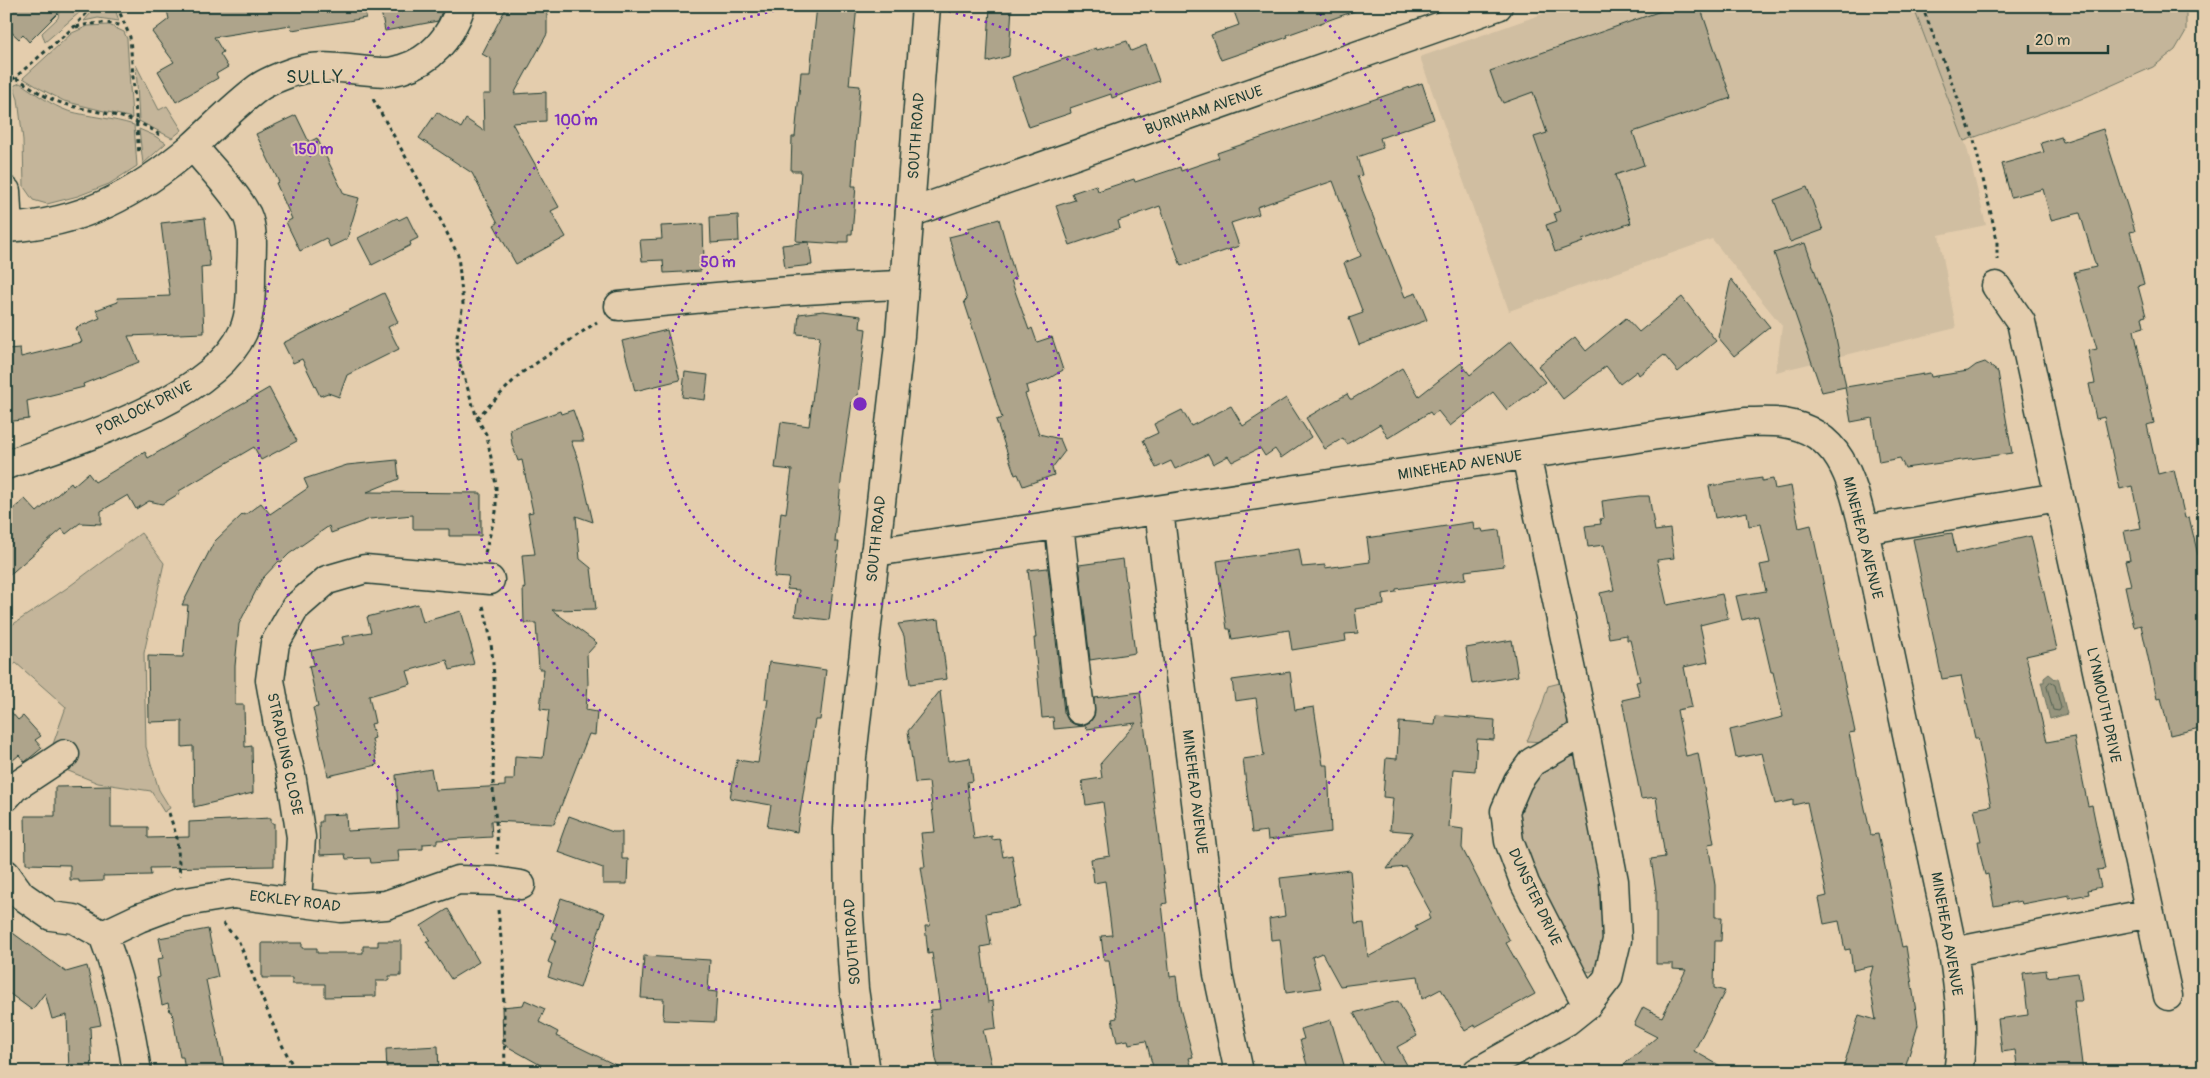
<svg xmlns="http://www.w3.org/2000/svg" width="2210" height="1078" font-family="Pangolin,sans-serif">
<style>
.built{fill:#d0bea1}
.green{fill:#c4b59a;stroke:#727967}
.water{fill:#96947d;stroke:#667160}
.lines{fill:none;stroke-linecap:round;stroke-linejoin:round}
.shore{stroke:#4f6051;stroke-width:1}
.building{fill:#aea48b;stroke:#1f3d34}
.minor-casing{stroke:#1f3d34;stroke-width:31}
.major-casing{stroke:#1f3d34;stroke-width:31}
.path{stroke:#1f3d34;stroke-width:3;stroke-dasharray:4 4;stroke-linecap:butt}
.minor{stroke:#e4cdad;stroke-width:28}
.major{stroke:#e4cdad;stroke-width:28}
.ring{fill:none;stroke:#7b2cbf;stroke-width:2.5;stroke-dasharray:2.5 5}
.labels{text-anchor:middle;stroke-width:4;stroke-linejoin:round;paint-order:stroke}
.street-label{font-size:15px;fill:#1f3d34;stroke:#e4cdad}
.quarter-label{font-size:18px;letter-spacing:1px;fill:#1f3d34;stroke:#e4cdad}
.centre{fill:#7b2cbf;stroke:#e4cdad;stroke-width:2.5}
.ring-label{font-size:15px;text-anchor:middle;font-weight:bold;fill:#7b2cbf;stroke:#e4cdad;stroke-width:4;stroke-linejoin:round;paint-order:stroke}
</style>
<rect width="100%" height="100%" fill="#e4cdad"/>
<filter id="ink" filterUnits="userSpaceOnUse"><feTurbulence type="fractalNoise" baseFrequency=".02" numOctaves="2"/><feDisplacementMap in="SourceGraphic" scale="10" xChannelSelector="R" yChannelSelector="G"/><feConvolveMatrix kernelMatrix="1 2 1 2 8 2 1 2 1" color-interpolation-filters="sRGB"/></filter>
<g filter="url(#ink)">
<!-- built -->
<path class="built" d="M1565,6H1913L1967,148L1986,225L1939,235L1956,328L1776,372L1782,326L1712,239L1509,311L1420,57Z"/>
<!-- green -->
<path class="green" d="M60,6H87L45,42L42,33L58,18Z
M97,6H114L119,21L98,18L84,21Z
M1913,6H2186V31L2175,50L2153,67L2081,99L1964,141Z
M109,25L124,32L127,39L132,118L64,101L41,89L23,78L72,33L88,26Z
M136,65L159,110L167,106L182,130L172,138L139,121Z
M20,83C35,93 51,105 68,111C90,117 112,118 134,125L137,166L109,184L78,196L47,204L33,200L24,187L23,140L18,99L13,86Z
M139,129L153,135L166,143L143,164Z
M141,533L164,563L144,653L146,747L159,790L170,808L164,812L151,791L98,783L61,768L51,750L66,707L16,663L11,667L6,663V629L67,588Z
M1564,682L1569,719L1565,728L1543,742L1527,741L1541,709L1548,686Z
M1562,755L1574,756L1580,764L1604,889L1605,934L1596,969L1590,972L1578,968L1526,860L1517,806L1530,780Z"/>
<!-- water -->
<path class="water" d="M2049,674L2055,679L2058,678L2067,714L2050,719L2041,682H2044V678Z"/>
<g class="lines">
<!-- shore -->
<path class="shore" d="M2050,682L2055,685L2061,708L2059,711L2053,710L2047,687Z"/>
</g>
<!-- building -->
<path class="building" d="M6,6H65L29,42L23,35L19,39L6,27Z
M166,6H365L366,18L292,30L291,25L214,37L223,52L220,54L228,67L216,74L218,78L176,102L158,71L174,62L152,32L169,19Z
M380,6H444L438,21L385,31Z
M507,6H547V34L514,94L546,92V121L512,123L559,207L551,211L566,237L516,264L494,225L498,223L472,173L419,138L437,112L461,128L466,119L484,131L483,94H491V59L482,54Z
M817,6H857L849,85L860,86L852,186H856L852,234H848V242H840V244L796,241L801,171H791L792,137H795L801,72H810Z
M990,6H1012L1009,56L987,62Z
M1232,6H1359L1360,9L1287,35L1288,37L1221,60L1211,35L1239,25Z
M1675,6H1700L1731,98L1633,132L1644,165L1615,175L1631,223L1582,240L1583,242L1555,252L1546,225L1557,221L1554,213L1560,211L1534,137L1547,133L1533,92L1503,103L1500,97H1499L1490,71Z
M1127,41L1131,51L1146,45L1159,81L1112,98L1111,94L1070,108L1071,113L1029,127L1012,77L1096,48L1097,50Z
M1422,83L1434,119L1380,138L1383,148L1357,157L1362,175L1357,176L1405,297L1416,293L1427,320L1359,345L1349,318L1363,313L1344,263L1361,256L1333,181L1257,207L1259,214L1231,223L1239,246L1181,266L1160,206L1118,221L1120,228L1070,245L1056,206L1075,200L1072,193L1096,185L1098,191L1134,179L1135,182L1180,167L1181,171L1219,158L1217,153Z
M296,115L309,142L317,138L344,194L359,198L347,239L330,247L326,238L300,251L286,222L292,219L276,183L279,182L256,134Z
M2103,129L2135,231L2130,232L2144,284L2138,286L2146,316L2142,317L2144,327L2134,330L2154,423L2147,425L2158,474L2174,470L2185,518L2189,517L2198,555L2204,554V727L2170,735L2161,698L2157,699L2141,625L2134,627L2125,586L2131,585L2125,561L2130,560L2124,531L2141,528L2132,486L2120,489L2104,417L2096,419L2089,384L2095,383L2088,351L2097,349L2074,272L2096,267L2080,213L2051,220L2043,189L2011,197L2002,164L2044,152L2041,143L2061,137L2063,142Z
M1807,187L1823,230L1790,242L1774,200Z
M738,215L739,241L711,243L710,217Z
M407,216L418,238L410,242L411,245L372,265L358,238L397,218L399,220Z
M205,218L210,266L201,267L204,333L128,336L139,362L83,384L84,387L27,401L29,419L6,422V349L20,348L21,357L82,342L76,328L100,318L96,310L118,302L117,298L170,296L161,223Z
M999,219L1016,279L1011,280L1029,330L1032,328L1037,342L1052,337L1063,370L1050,378L1026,386L1028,393L1025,394L1039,434L1060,439L1065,451L1052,468L1054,475L1023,486L1018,474L1015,475L996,420L1002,418L964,301L967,300L949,237L969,232L968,228Z
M703,224L704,263H700L701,271L664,273L663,260L642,261L640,240L662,239L661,226Z
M809,242L812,265L785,268L782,245Z
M1805,243L1833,323L1846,387L1930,373L1931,377L1968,371L1976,365L1985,362L1998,372L2012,453L1905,468L1900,458L1879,462L1872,418L1851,422L1845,387L1822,392L1774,253Z
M1731,279L1770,327L1734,356L1718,337Z
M384,293L398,322L388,327L399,349L347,375L339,397L328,393L320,396L302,359L293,363L283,343Z
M1682,297L1716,341L1678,372L1664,355L1639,375L1637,371L1620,384L1606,366L1563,399L1538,366L1575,337L1586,351L1626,318L1639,332Z
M823,311L861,316L860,328L866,329L857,403L852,402L842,472L835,542H839L829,620L795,616L799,590L787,589L789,578L774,577L781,512L786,513L792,470L775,468L781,422L809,426L820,336L797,334L799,314Z
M667,330L680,380L635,391L622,341Z
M1511,341L1545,382L1507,410L1493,392L1450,426L1438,411L1432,415L1430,412L1388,438L1380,424L1347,444L1343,438L1325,449L1306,418L1347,394L1350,399H1352L1402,368L1419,396L1461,363L1470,375Z
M685,372L708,375L705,400L682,397Z
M269,388L297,441L261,460L254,447L179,491L180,493L162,504L149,501L136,509L128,495L101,511V524L80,523L66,534L62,529L6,578V515L25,499L37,512L71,483L73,486L88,473L95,482L145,452L148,458Z
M1286,398L1311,437L1281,458L1275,449L1265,456L1260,448L1232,462L1228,456L1213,464L1208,454L1175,469L1171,461L1156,468L1143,440L1158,433L1154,424L1182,410L1191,426L1231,406L1243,426Z
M573,410L584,441H571L579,462L593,522L576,516L580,559L591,568L596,609L552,610L597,643L587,654L588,683L586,710L597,712L595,735L589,734L554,824L491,821L492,837L437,840V843L423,844V849L398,850L399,861L371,863L370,858L346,859L345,854L320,855L319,822H322V815L346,814L347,831L399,828L396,775L431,769L435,790L505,786V780H514L515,756L543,758L549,710L540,709L544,669H539L536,623H524L523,588L525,589L522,555L535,554L528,513L533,512L522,460L518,461L512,444L510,429L560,411L561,414Z
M397,460L399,479L367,492L481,493V536H449V529H413V515L370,519L331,533L329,526L289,554L281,562L279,561L262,579L239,624L235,666V705H244L245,747L252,746L253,793L194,807L193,746L182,747V721L149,722L148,656L183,657L188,605H182L214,542L243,514L245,515L261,503L270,514L308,488L304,479L347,465Z
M1762,478V481L1773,479L1775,489L1791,486L1799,528L1811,525L1855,732L1849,733L1859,782L1871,835L1878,834L1902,947L1906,946L1918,1025L1904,1072H1842L1859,1015L1876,1020L1869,981L1873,966L1853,970L1850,949L1845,950L1839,921L1824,924L1819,898L1827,896L1807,802L1793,805V800L1775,804L1762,753L1736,758L1730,730L1783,717L1773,672H1771L1758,616L1742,620L1736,596L1766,591L1760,565L1770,563L1761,524L1749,526L1747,512L1715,518L1709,486Z
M1639,496H1649L1655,531L1670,529L1674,558L1657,560L1667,605L1722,594L1728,618L1700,625L1708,662L1684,667L1692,707L1677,710L1686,756L1698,753L1714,843L1708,844L1715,885V917H1722L1721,941H1715L1714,988L1725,991L1694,1051L1731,1072H1615L1657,1037L1634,1025L1643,1007L1662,1017L1686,970L1673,969V964H1656V891L1651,859L1665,857L1656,797L1641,799L1622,700L1640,696L1636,682L1640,681L1630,640H1627V635L1609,638L1600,593L1614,590L1604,545L1588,547L1585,526L1601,524L1600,519L1604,518L1602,501Z
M1473,522L1474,530L1482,529L1483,532L1499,530L1504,566L1465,571L1466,579L1396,589V592L1383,594L1384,605L1355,609L1358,633L1345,634L1346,641L1292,650L1289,630L1232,639L1230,629H1227L1217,561L1299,549L1302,567L1325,565V568L1370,562L1367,538Z
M1952,533L1956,553L2031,536L2057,649L2026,656L2047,742L2074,737L2088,806L2092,805L2105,869L2097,870L2101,887L2088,890L2089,894L2069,898V895L2022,904L2021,901L1994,906L1988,874L1985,875L1981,858L1978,841H1981L1974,809L1991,806L1978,738H1975L1961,676L1942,679L1913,539Z
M1123,559L1135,653L1090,660L1079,565Z
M1048,568L1064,712L1068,720L1074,724L1081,726L1090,722L1094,716V698L1140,692L1167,903L1162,904L1170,977L1176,976L1180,1008L1193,1057L1189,1058L1193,1072H1158L1156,1066L1153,1067L1146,1041L1129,1044L1128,1040L1117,1042L1112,1019L1117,1018L1109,960H1104L1101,936L1112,935L1105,881L1094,883L1091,859L1110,856L1103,802L1086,805L1082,781L1102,778L1100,764L1136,723L1087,729L1086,726L1054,729L1053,717L1042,718L1034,638H1036L1028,570Z
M418,604L423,622L461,611L473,652L471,653L474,664L450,670L447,660L407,671L411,684L369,696L375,723L371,724L375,738L372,739L377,765L328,776L313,708L318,707L309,666L314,665L311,651L344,644L342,637L371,632L367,617Z
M939,619L947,679L910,684L904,636L898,624Z
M1512,640L1518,676L1472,684L1466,648Z
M769,662L826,670L820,720H815L797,832L767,827L771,805L730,798L737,760L758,763L768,699H765Z
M1290,672L1295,710L1314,707L1323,765H1328L1331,832L1268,840L1267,831L1252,833L1243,759L1264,756L1256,698L1235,701L1232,680Z
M940,691L948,761L970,758L973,781L967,782L974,839L992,836V840L1000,839L1003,857L1012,855L1020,907L986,913L991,945L981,947L988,1002L993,1001L996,1028L983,1030L993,1072H940L936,1059L930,1010L940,1009L932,953L928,954L925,926H930L921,867H925L921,833L935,832L929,782L915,783L908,731Z
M6,706L18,720L23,716L41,736L35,740L42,748L25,762L19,755L6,766Z
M1436,715L1495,720L1494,740L1477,739L1475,771L1453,769L1449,827L1463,829L1462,848L1510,941L1506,943L1535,994L1475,1027V1025L1465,1031L1441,989L1422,999L1418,976L1340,986L1322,953L1312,957L1321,988L1286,993L1280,939L1271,940L1269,919L1285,916L1280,878L1350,870L1355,924L1364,923L1368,957L1417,930L1415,927L1430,919L1428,915L1431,913L1406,867L1387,869L1413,832L1390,830L1393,798L1383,797L1386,758L1397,759L1399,722L1435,725Z
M111,786V827H148V838L189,837V822L271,818V823H274V866L150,868L151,875L103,876V881L79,882V880H70V865L26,864L25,816H55V787Z
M569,816L613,832H622V859H628L627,884H603V868L558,852L562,841H560Z
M561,898L605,913L580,988L548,977L552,964L548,962L556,940L552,938L557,924L553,922Z
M448,909L479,962L451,979L426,941H430L421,926Z
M6,928L66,972L87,966L101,1025L90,1027L92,1071L69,1072L67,1015L52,1019L45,993L32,1010L6,991Z
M208,929L218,977L206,980L225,1072H185L183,1057H180L172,1012H170L168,1003L162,1005L157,978L160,977L157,959L163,958L159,938Z
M378,941H401V976H389V981H376V996L325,997V984H292V978H262V943H302V948H317V953H363V946H378Z
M644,956L710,960L708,991L717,992L715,1022L663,1020L664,999L641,998Z
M2046,970L2047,977L2078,973L2082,1001H2074L2083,1072H2018L2015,1050L2002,1052L1998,1019L2028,1015L2023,973Z
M525,1000L545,1009L539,1022L558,1032L556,1036L630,1072H553L503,1044L502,1007L523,1005Z
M1398,1001L1417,1036L1397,1047L1407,1065L1394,1072H1386L1354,1013Z
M1331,1020L1346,1072H1309L1300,1040L1304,1039L1301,1029Z
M438,1046L439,1072H387L386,1049Z"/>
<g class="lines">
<defs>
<path id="minor" d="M6,191L8,228
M910,213L1498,6
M6,228C83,223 135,195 193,146
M1996,286L2021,322L2168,996
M619,306C714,297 809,288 904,285
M6,465C73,441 213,400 243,332C251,314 251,294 251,275C251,257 255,232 247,215C234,190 210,168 193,146C214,127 235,105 258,88C269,80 284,75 296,71C326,62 357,72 387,72C392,72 397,70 402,69C433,60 451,36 461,6
M1159,511L1218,974L1239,1072
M1059,525L1080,710
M1864,530L2058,497
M875,552L1745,422C1758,422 1772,421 1784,423C1842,432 1852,482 1864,530L1953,952C1959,992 1965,1031 1958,1072
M1585,732L1532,762L1518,781L1505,811L1509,841L1525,884L1587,1005
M6,797L15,787L65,754
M6,874L21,895L51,916L74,919L103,935C120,979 130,1025 137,1072
M297,903L301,837L291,774L278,725L270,680L275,643L295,608L327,580L365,569L490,580
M103,935L139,918L179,903L234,894L341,908L386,905L458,880L495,881L521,885
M1953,952L2150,913
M1477,1072L1567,1021L1587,1005L1608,978L1617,940L1614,881L1585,732L1526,455"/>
<path id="major" d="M866,1072L854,989L849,915L848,829L852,757L900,336L926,6"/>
</defs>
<!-- minor casing -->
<use href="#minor" class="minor-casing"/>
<!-- major casing -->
<use href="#major" class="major-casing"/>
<!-- path -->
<path class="path" d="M117,6L130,37L139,155
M1922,6L1974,140L1997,240V260
M76,27C93,23 106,21 123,26
M16,78C29,85 42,96 56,101C90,114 132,112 161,136
M6,85L74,27L93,6
M373,99L435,209L458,255L463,304L457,336L458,358L477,418L487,436L496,485V512L485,553
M477,418L520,374L597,322
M483,606C500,664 493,725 493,785C493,808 499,831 497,854
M169,813L177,838L180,876
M498,910L503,957L505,1072
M223,923L239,942L279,1039L296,1072"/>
<!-- minor -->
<use href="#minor" class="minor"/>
<!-- major -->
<use href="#major" class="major"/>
</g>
</g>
<!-- distance rings -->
<g class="ring">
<circle cx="860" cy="404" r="201"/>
<path d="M919 6A402 402 0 1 1 801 6"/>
<path d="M1315 8A603 603 0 1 1 405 8"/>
</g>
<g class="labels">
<!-- street labels -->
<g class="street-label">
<text transform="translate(1204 110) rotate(-19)" y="5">BURNHAM AVENUE</text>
<text transform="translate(916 136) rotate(-86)" y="5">SOUTH ROAD</text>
<text transform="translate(144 408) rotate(-26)" y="5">PORLOCK DRIVE</text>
<text transform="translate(1460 465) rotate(-9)" y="5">MINEHEAD AVENUE</text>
<text transform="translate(1863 538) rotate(76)" y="5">MINEHEAD AVENUE</text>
<text transform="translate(876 539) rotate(-84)" y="5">SOUTH ROAD</text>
<text transform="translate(2104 705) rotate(78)" y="5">LYNMOUTH DRIVE</text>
<text transform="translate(285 754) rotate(78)" y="5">STRADLING CLOSE</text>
<text transform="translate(1195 792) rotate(83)" y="5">MINEHEAD AVENUE</text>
<text transform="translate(1535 897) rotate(65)" y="5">DUNSTER DRIVE</text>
<text transform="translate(295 901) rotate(7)" y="5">ECKLEY ROAD</text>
<text transform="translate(1947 934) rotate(80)" y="5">MINEHEAD AVENUE</text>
<text transform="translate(852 942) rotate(-94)" y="5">SOUTH ROAD</text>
</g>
<!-- quarter labels -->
<g class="quarter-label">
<text x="315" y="83">SULLY</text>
</g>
</g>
<circle cx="860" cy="404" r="8" class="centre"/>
<g class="ring-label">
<text x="576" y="125">100 m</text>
<text x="313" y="154">150 m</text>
<text x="718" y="267">50 m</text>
</g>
<!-- margin -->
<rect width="2210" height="1078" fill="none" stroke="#e4cdad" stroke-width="25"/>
<rect x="12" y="12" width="2185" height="1053" fill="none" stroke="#1f3d34" stroke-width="2" filter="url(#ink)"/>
<!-- scale -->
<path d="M2028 45v8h80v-8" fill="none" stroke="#1f3d34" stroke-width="2.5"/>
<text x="2035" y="45" font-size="15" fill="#1f3d34" stroke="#e4cdad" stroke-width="4" paint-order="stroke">20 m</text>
</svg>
